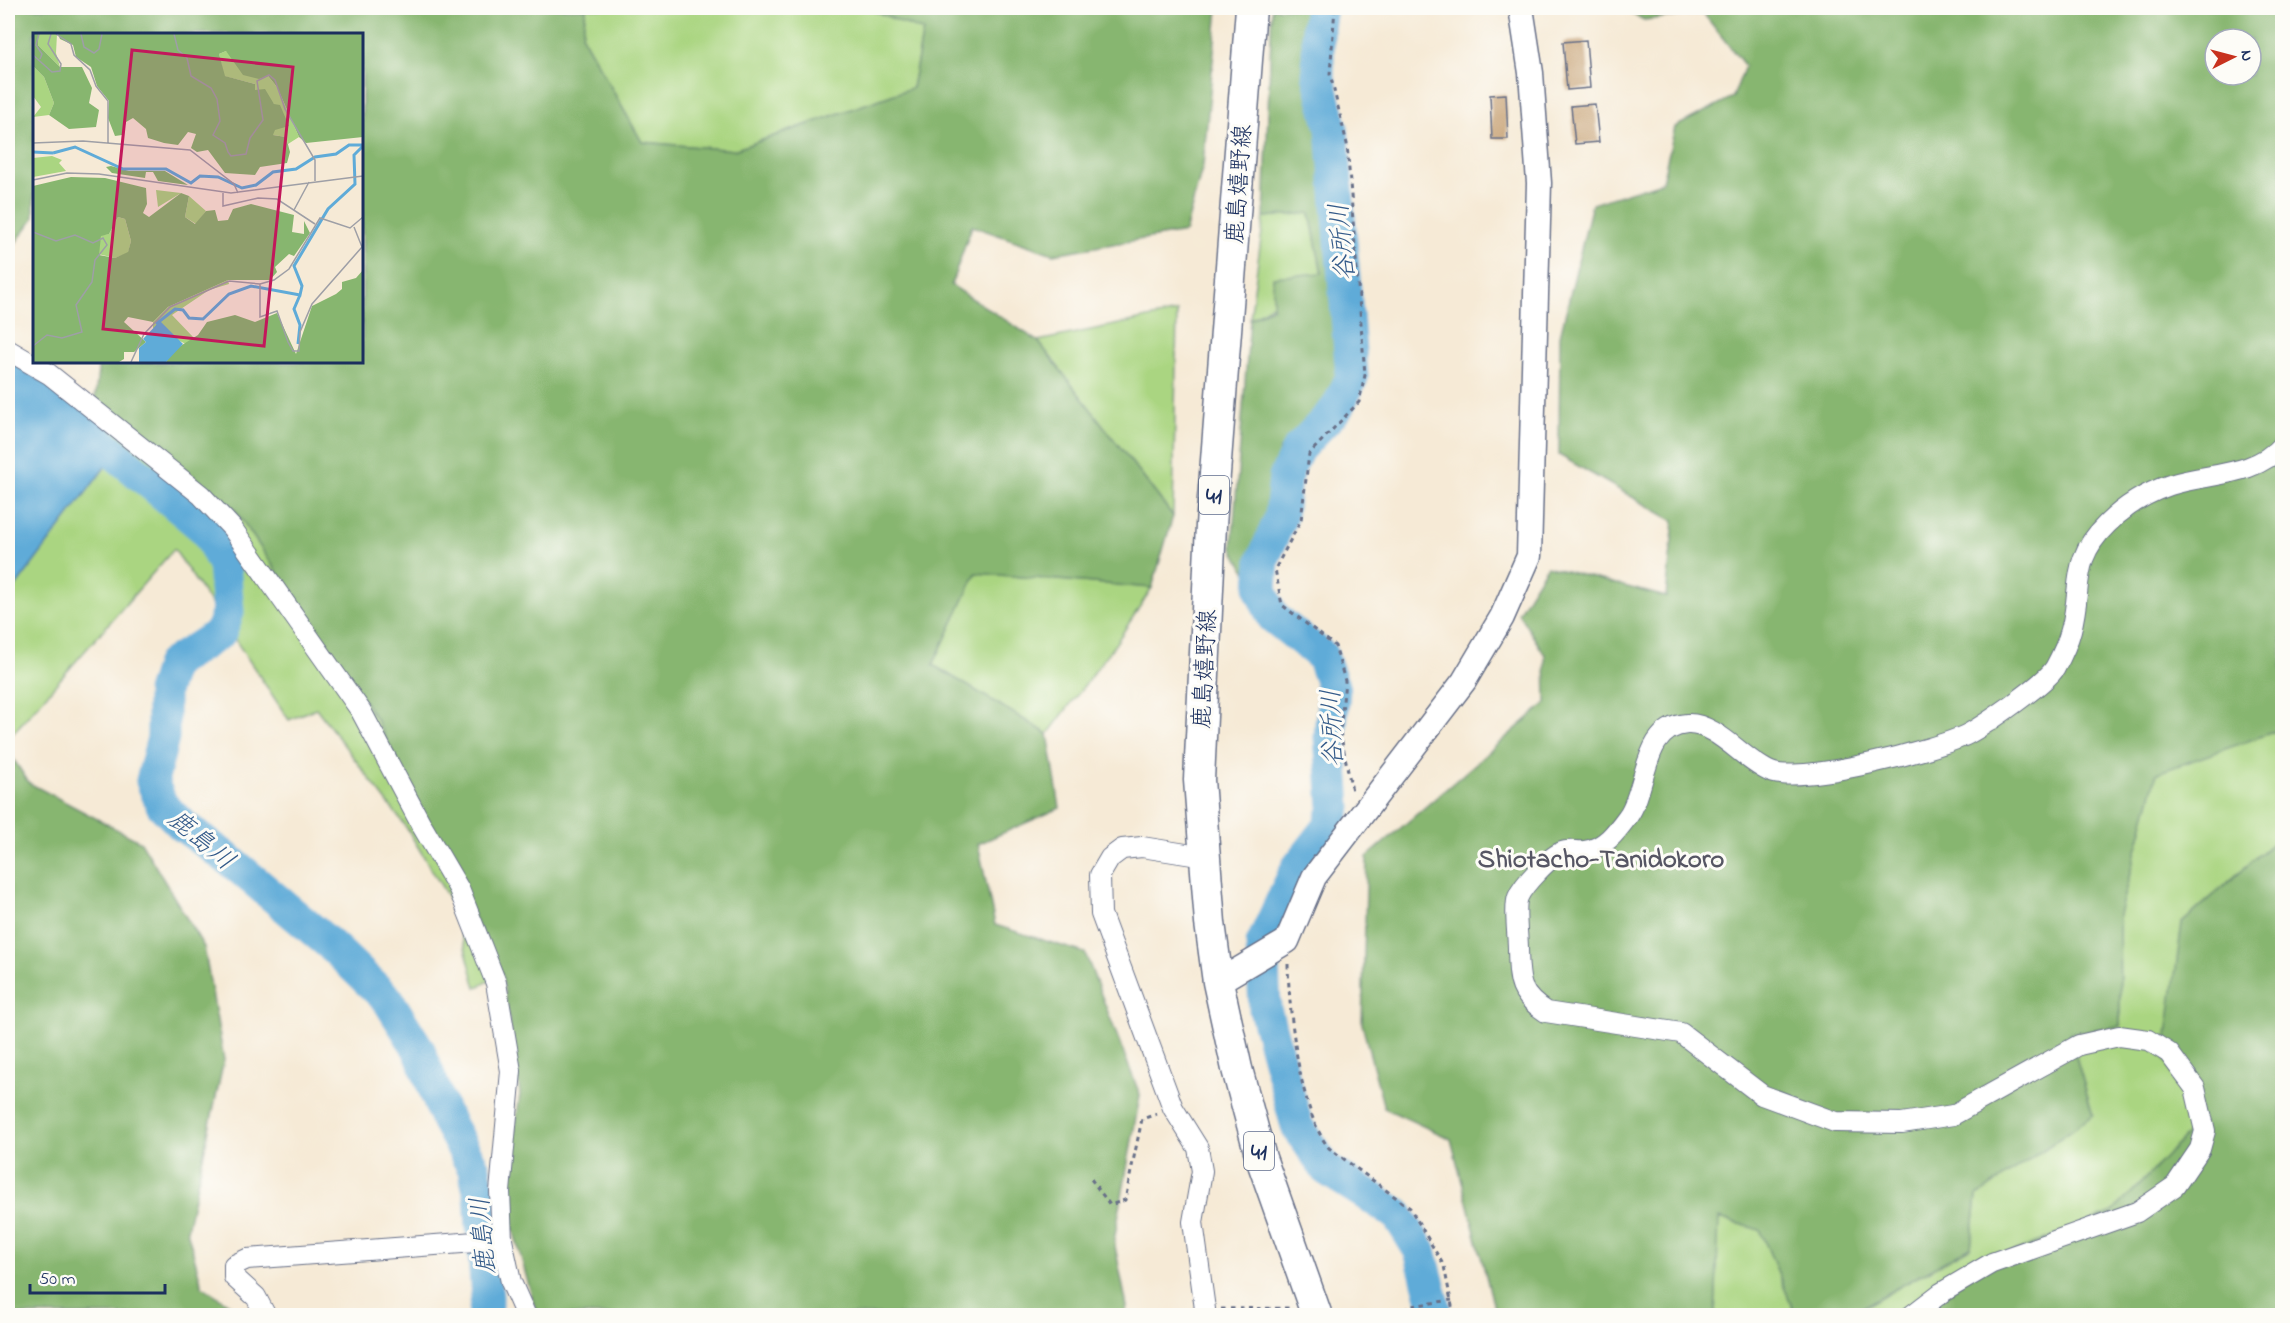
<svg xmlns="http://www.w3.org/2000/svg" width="2290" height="1323" font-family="'Indie Flower','Klee One',sans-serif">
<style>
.green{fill:#aad581;stroke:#628270;stroke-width:1.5}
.forest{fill:#87b66f;stroke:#517266;stroke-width:1.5;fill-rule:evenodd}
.water{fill:#5fabd8;stroke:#3d6d9b;stroke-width:1.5}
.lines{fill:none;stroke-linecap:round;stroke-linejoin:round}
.river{stroke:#5fabd8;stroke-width:33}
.building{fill:#c49e6f}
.minor-casing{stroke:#687088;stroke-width:22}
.tertiary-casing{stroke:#687088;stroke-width:27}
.primary-casing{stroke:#687088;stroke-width:33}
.path{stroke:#687088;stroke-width:3;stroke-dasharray:4.5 4.5;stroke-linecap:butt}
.minor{stroke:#fff;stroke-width:20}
.tertiary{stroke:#fff;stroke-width:24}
.primary{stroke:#fff;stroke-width:30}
.labels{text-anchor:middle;stroke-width:6;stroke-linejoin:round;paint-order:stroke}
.shield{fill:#fdfcf7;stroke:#5f6c8c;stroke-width:1.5}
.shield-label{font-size:22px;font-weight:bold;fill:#1b2f5e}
.street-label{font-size:24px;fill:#1b2f5e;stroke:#fdfcf7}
.water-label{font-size:26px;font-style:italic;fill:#335a89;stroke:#fdfcf7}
.quarter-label{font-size:27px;font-weight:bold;fill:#565664;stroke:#fdfcf7}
.inset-river{fill:none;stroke:#5fabd8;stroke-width:3}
.inset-road{fill:none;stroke:#9e9fa6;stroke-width:1.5}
.view{fill:#c2185b;fill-opacity:0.15;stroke:#c2185b;stroke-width:3}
.inset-edge{fill:none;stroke:#1b2f5e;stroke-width:3}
</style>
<rect width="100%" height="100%" fill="#fdfcf7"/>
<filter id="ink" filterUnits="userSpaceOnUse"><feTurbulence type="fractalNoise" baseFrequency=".0167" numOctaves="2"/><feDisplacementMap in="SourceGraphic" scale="12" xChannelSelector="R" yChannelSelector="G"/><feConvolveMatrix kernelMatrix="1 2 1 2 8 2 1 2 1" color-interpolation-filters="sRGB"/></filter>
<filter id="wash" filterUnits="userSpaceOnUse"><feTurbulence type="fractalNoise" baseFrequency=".008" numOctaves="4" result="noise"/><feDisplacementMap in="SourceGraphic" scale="24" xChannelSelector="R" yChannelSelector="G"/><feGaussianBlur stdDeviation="1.35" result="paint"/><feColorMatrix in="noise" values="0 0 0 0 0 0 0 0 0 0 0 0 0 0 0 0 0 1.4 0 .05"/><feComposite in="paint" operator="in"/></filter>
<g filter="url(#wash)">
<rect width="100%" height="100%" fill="#f6ead6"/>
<!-- green -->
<path class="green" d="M586,8H867L923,31L912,88L734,150L642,142L582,36Z
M1310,213L1322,274L1250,319L1264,217Z
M1177,312L1173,516L1038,341Z
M62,394L95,399L234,508L376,719L502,974L476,988L454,907L406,827L316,708L289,720L174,549L8,739V597L111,459L53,406Z
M976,573L1152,588L1116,643L1048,734L933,665Z
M2282,729V835L2182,923L2196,1126L2113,1212L1976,1267L1901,1315L1848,1316L1971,1247L1977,1196L2093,1115L2069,1033L2120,1026L2119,914L2157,772Z
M1718,1218L1760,1230L1796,1315L1715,1316Z"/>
<!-- forest -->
<path class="forest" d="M8,8H586L582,36L642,142L734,150L912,88L923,31L867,8H1218L1203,165L1185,232L1053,254L972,226L951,285L1038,341L1173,516L1152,588L976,573L933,665L1048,734L1060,808L978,844L995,925L1085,953L1140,1095L1114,1241L1127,1307L1125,1315H537L505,1200L520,1094L502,974L376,719L234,508L95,399L99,362H362V34H34V218L8,253Z
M1272,8H1309L1304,81L1327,157L1340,369L1327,401L1279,450L1272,517L1245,571L1232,547L1250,319L1273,307V277L1322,273L1310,213L1264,217Z
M1620,8H2282V729L2157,773L2119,914L2120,1026L2069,1033L2093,1115L1977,1196L1971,1247L1848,1315H1796L1760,1230L1719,1218L1715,1315H1496L1451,1139L1384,1108L1362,1024L1367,857L1546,703L1545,655L1518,613L1547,566L1666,597L1674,521L1559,455L1560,336L1592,204L1662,182L1675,127L1733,97L1745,66L1703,13L1644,20ZM2215,39H2251V75H2215Z
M8,751L29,783L141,842L204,947L224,1060L187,1230L202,1286L245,1315H8Z
M2282,835V1315L1901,1316L1976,1267L2113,1212L2195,1126L2164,1058L2182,923Z"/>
<!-- water -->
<path class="water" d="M8,360L62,394L53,406L111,459L8,597Z"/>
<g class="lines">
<!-- river -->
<path class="river" d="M1321,8L1318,27V74L1332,129L1352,377L1337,408L1298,449L1285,477L1281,516L1263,560L1261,591L1273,617L1322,656L1334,689L1330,737L1335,807L1329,827L1297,868L1262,944L1265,1009L1297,1126L1326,1169L1397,1214L1420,1251L1437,1316
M8,430L51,400L207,531L224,565L228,612L220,633L172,664L163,692V738L152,781L162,805L182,825L232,862L333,947L388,1000L419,1050L444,1114L474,1169L480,1196L487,1298L484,1316"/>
</g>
<g id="blocks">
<!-- building -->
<path class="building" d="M1586,40L1590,88L1567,90L1563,42Z
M1506,94L1508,139H1492L1490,95Z
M1595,104L1599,142L1575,144L1571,106Z"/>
</g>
</g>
<g filter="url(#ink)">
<use href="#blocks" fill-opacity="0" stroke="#687088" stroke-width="1.5"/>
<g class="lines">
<defs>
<path id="minor" d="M8,350L49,374L201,495L232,528L361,711L422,826L459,889L496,983L511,1071L500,1192L502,1240L511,1282L526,1316
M266,1316L256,1297L234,1277V1265L247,1259L502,1240
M1201,1316L1205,1309L1193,1222L1202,1171L1198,1148L1173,1108L1101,914L1100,875L1110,858L1122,849L1142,847L1205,857
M1911,1316L1941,1293L1992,1263L2137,1212L2175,1186L2200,1149L2205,1131L2195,1088L2169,1053L2148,1040L2119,1036L2079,1045L1953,1115L1902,1123L1835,1122L1762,1095L1681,1033L1546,1012C1518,994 1519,981 1518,949C1518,936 1514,907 1518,897C1523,885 1550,856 1562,852C1569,849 1578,852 1585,851C1605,848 1617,831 1628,816C1648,788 1642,727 1687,724C1716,722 1745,762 1771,772C1803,784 1936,750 1968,734C1986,724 2046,683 2055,668C2061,657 2068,642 2071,630C2083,587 2069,561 2107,524C2125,506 2146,493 2170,485C2207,473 2255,477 2282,445"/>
<path id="tertiary" d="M1218,982L1287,941L1314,877L1464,681L1502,617L1529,556L1539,183L1531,73L1521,8"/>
<path id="primary" d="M1251,8L1211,525L1199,780L1210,923L1218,982L1237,1069L1261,1158L1317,1316"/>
</defs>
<!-- minor casing -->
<use href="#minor" class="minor-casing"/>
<!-- tertiary casing -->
<use href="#tertiary" class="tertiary-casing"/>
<!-- primary casing -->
<use href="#primary" class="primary-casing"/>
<!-- path -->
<path class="path" d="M1335,8L1330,74L1347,144L1365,375L1359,402L1309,454L1301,520L1275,569L1282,605L1335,646L1345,681L1340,732L1352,791
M1288,964C1289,1013 1299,1111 1329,1148L1410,1208L1444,1266L1454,1316
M1091,1179L1110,1205L1125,1200L1142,1119L1157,1114
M1221,1309L1290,1308
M1398,1316L1411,1306L1452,1300"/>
<!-- minor -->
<use href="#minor" class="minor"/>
<!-- tertiary -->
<use href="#tertiary" class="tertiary"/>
<!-- primary -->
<use href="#primary" class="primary"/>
</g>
</g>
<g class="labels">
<!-- shield labels -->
<g class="shield">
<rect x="1199" y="476" width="30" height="38" rx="4.5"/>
<rect x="1244" y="1132" width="30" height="38" rx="4.5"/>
</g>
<g class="shield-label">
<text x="1214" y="503">41</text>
<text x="1259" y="1159">41</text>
</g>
<!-- street labels -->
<g class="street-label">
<text transform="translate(1238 184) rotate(-86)" y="8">鹿島嬉野線</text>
<text transform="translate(1204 669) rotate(-87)" y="8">鹿島嬉野線</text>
</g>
<!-- water labels -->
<g class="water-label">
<text transform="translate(1341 242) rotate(-95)" y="9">谷所川</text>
<text transform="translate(1331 728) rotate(-92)" y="9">谷所川</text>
<text transform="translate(202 839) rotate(40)" y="9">鹿島川</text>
<text transform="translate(482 1236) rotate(-95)" y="9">鹿島川</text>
</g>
<!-- quarter labels -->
<g class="quarter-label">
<text x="1601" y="867">Shiotacho-Tanidokoro</text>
</g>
</g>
<!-- overview -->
<g transform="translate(33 33)">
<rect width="330" height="330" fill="#f6ead6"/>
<path d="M5,1H24L23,20L27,34L5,12ZM193,18L235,43L244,54L266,104L255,111L253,104L240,102L241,71L222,57V51L191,43L186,21ZM0,33L11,44L21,70L16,82L0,84L8,74L0,63ZM19,123L29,127L26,130L33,138L0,144V125ZM123,157L148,160L125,174ZM156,163L173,178L163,191L152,184ZM85,184L92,186L98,208L95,220L82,225L65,221L68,202L76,201ZM195,247L196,251L176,257L139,282L161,305L155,312L120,295V289L135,274Z" fill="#aad581"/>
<path d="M0,1H5V12L27,34H49L59,55L56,70L66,77L63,94L36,96L16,82L21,70L11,44L0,33ZM25,1H330V104L273,110L266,104L244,54L235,43L226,46L210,42L193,18L186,21L192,43L222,51V57L232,56L241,71L247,72L256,93L242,97L240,102L253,104L257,119L254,130L227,134L222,142L192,140L175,117L164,119L158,115L163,101L155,99L145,112L131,110L115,105L113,96L100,85L93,89L89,102L82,103L75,85L76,68L64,53L58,34L43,24L40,12L27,6ZM78,133L96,138H132L155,152L125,148L120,139H113L112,145L79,140L73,134ZM38,144L72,145L113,155L114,171L110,180L116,184L148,160L156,163L152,184L162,191L173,178L182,177L185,188L195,187L200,176L218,171L261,182L259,199L271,201V188L277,200L261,223L256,221L242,234L244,239L237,247H195L135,274L120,289L95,284L91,289L113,309L101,319H91V326L86,329H0V153ZM85,184L92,186L98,208L95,219L82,225L66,222L68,203L76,201ZM330,237V329H133L141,317L165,302L174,289L202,282L222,289L244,280L263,321L279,273L303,261L309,256V249L323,245Z" fill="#87b66f" fill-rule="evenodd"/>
<path d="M127,288L150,311L133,329H106V315L113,309L110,306Z" fill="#5fabd8"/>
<path class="inset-river" d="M0,119L20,120M20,120L42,114L90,136H133L158,150L167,143L185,144L209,155L223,152L240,139L263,136L282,124L303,121L316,112H329M123,291L142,276L150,277L156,285L170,286L196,261L218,253L267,262L269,253L261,233L295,176L322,151L321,122L330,113M265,311L267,292L261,276L267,262"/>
<path class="inset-road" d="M6,1L3,12L9,21L7,26M23,1L38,11L41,22L57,37L63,53L75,68V111M48,1L51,14L61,20L66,16L69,1M141,1L145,17L154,25L158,43L178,55L184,66L187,88L180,102L192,110L195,119L198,123L213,121L217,105L230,87L224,48L236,42L242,47L252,76L282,127V148M0,22L19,39L27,38L28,31L15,11L18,1M0,110L50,108L157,117L201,151L205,160M0,147L34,140L66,141L198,160L330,143M190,160V173L225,165L244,166L282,191M261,177L276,149M0,199L23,208L42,202L60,210L70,205L74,212L62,227L59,249L43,272L49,299L29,305L14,302L0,313M227,251V284L244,278L255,309L260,318H266L267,299L279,271L329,214L321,194M98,329L111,301L137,274L196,248L227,251L241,247L256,236L287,185L317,195L330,184"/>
<path class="view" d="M99,17L260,34L231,313L70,296Z"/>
<rect width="330" height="330" class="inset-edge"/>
</g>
<!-- margin -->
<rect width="2290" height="1323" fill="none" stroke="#fdfcf7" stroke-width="30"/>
<!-- north arrow -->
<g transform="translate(2233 57) rotate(84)"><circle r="28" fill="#fdfcf7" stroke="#a3aaba" stroke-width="1.5"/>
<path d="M0-4.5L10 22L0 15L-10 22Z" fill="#c8321e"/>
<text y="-9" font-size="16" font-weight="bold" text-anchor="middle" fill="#1b2f5e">N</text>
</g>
<!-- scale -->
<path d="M30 1284v9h135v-9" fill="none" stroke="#1b2f5e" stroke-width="3"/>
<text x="39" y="1284" font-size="18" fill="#1b2f5e" stroke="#fdfcf7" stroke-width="4.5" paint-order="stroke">50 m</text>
</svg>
